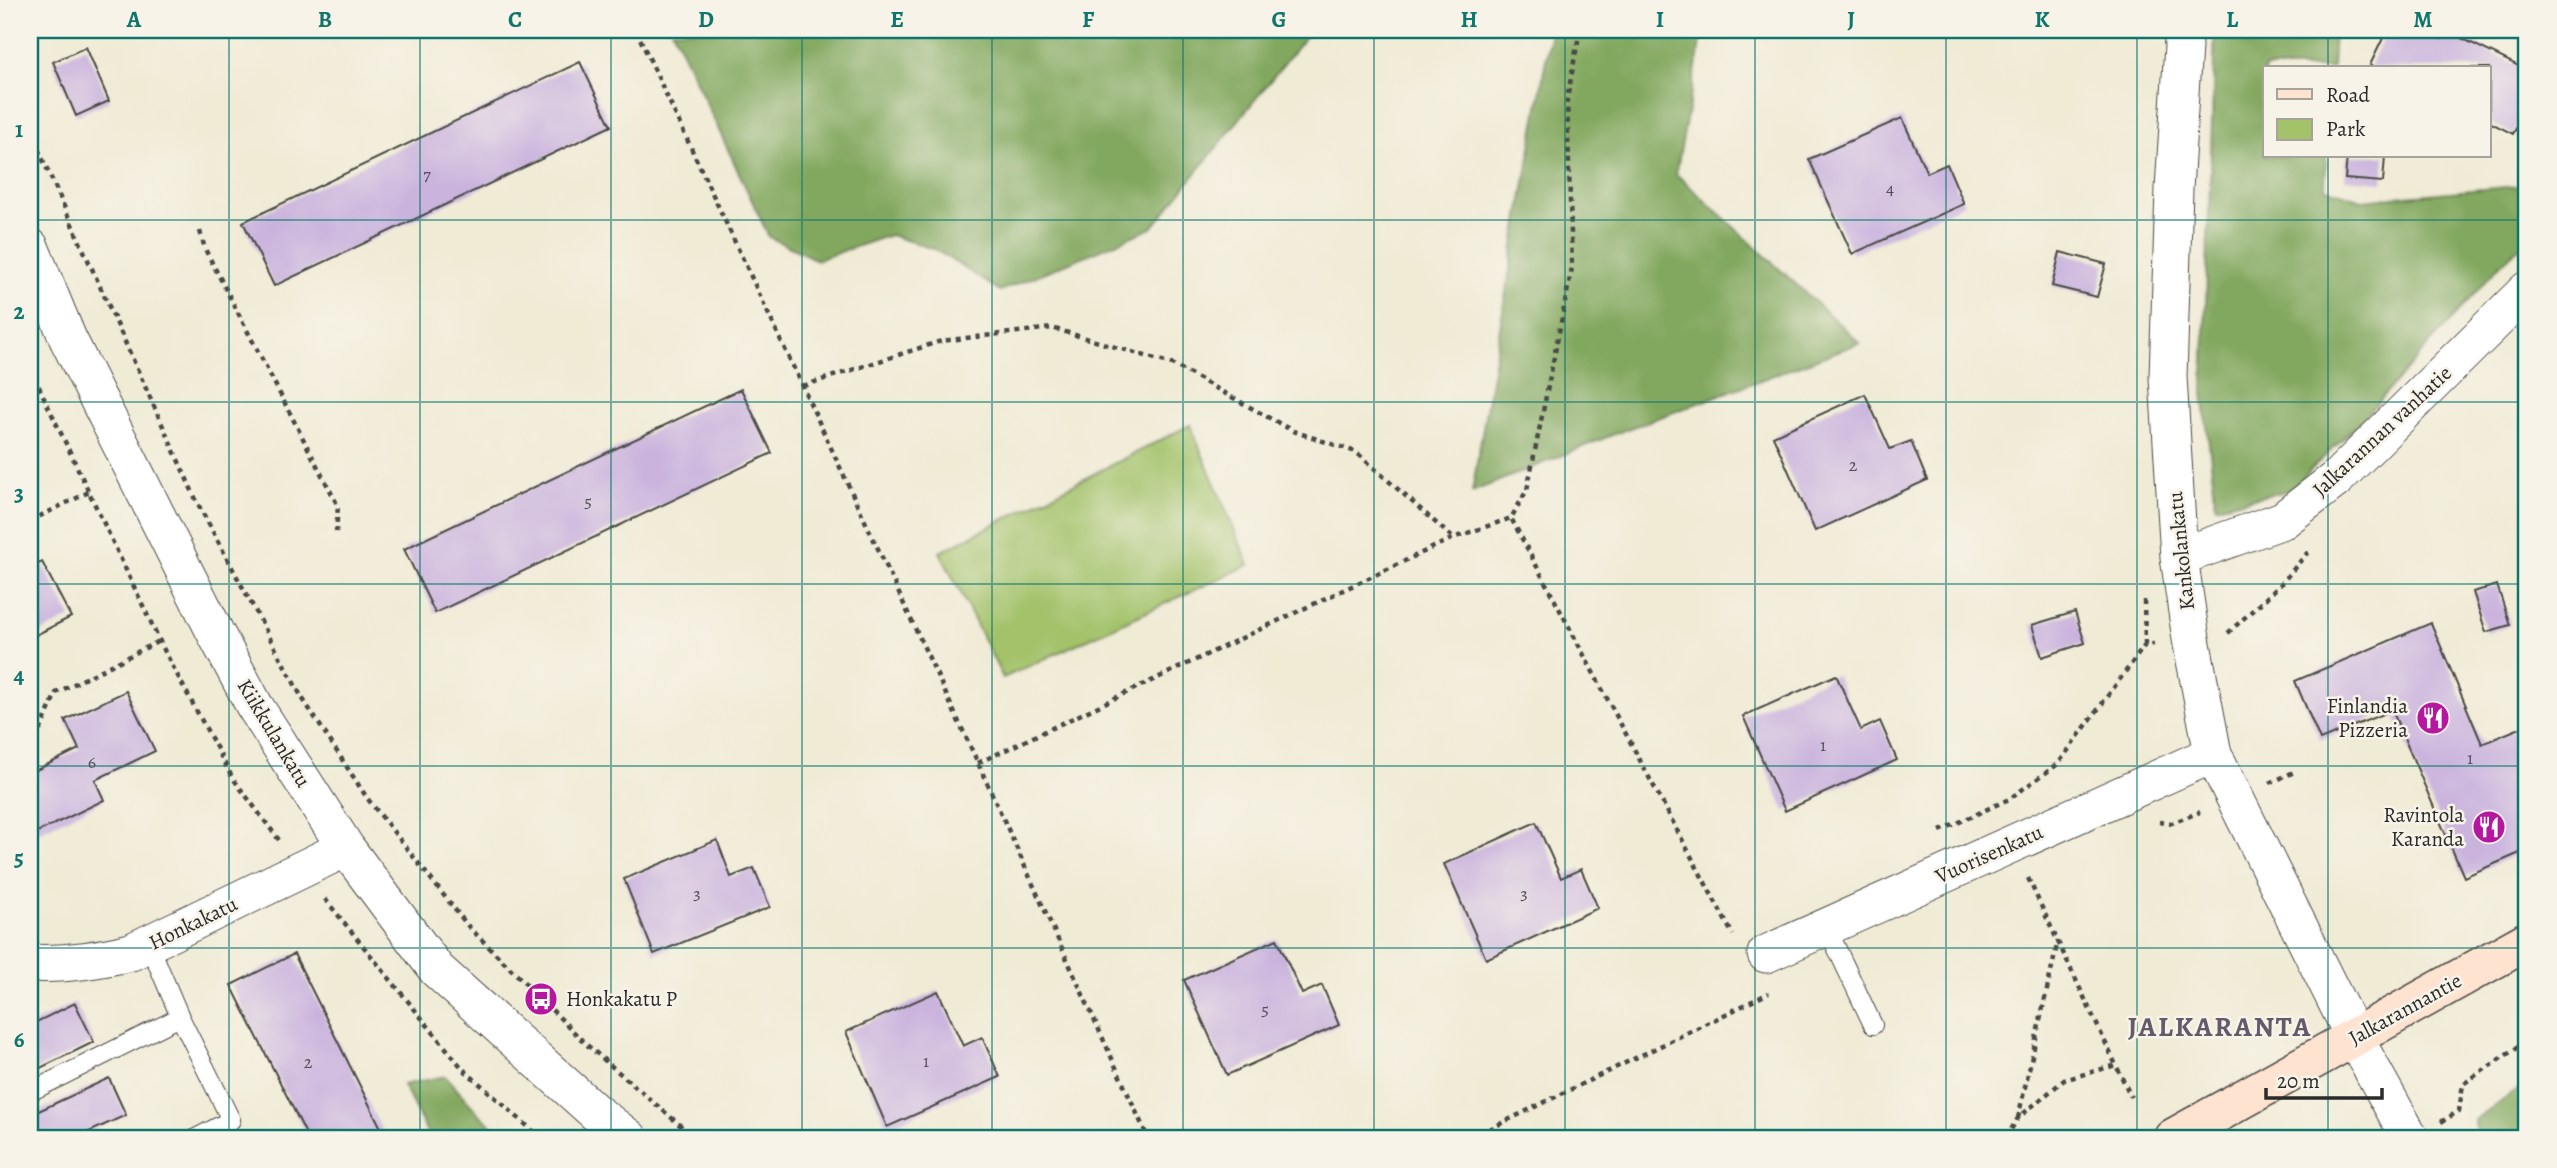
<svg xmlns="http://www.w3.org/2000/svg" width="2557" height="1168" font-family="Alegreya,serif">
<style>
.green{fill:#a3c26a;stroke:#67764a;stroke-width:2}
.forest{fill:#82a85e;stroke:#566a44;stroke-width:2}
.building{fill:#cab4de}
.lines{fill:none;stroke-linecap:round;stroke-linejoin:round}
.lane-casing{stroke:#494844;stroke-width:20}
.street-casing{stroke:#494844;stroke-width:39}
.secondary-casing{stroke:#494844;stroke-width:41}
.path{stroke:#494844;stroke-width:4.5;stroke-dasharray:5 5;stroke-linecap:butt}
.lane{stroke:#fff;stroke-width:18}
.street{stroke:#fff;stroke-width:37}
.secondary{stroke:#fee3d1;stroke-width:38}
.grid{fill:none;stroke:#0f766e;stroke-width:2;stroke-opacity:0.55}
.labels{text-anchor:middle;stroke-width:5;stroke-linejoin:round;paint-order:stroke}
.number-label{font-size:18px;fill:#534d58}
.street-label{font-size:21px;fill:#2b2b2b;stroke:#f7f3e8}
.poi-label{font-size:21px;fill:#2b2b2b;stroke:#f7f3e8;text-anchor:end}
.district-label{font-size:28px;font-weight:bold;letter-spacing:2px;fill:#635b6a;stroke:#f7f3e8}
.neatline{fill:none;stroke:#0f766e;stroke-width:2.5}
.grid-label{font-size:23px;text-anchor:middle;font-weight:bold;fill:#0f766e}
</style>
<rect width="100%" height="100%" fill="#f7f3e8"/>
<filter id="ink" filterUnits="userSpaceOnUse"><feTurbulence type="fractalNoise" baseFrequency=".0143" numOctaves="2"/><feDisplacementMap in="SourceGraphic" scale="14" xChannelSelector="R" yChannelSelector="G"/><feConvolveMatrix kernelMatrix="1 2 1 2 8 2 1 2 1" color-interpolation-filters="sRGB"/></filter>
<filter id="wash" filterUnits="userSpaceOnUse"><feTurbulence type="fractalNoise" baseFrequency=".00686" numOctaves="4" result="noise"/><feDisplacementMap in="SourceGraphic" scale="28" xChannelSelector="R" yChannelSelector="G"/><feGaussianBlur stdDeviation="1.57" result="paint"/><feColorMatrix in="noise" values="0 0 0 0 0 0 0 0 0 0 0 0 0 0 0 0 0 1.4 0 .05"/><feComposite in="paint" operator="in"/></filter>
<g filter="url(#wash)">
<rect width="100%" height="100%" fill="#f0ebd5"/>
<!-- green -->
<path class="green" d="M1190,425L1249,565L1003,678L940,552Z"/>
<!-- forest -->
<path class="forest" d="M672,30H1311L1152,228L1000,291L934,249L890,235L817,260L769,237Z
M1551,30H1703L1676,174L1860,343L1617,433L1472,492Z
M2215,30H2334L2332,68H2265V156H2326L2325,188L2362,200L2527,185V241L2501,264L2359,423L2290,490L2216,506L2203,392Z
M445,1076L479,1114L506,1138H430L403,1085Z
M2527,1084V1138H2479L2474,1120Z"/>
<g id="blocks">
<!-- building -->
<path class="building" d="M2387,30H2423L2441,39L2445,30L2527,70V117L2523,115L2513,134L2489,122V68H2378L2370,65Z
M86,47L109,101L76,116L53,62Z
M580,62L611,126L274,286L243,222Z
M1902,118L1927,173L1947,164L1964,204L1852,254L1809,159Z
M2347,156H2385L2383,182L2345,179Z
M2060,252L2106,264L2097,297L2052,286Z
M741,389L772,453L435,613L404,549Z
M1865,394L1890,449L1911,441L1927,480L1815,531L1773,436Z
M42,562L71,617L30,638V568Z
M2497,585L2510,625L2486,632L2473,592Z
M2075,612L2085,643L2042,657L2032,625Z
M2431,623L2482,744L2527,725V850L2464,877L2392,710L2320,740L2295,681Z
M1836,675L1861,730L1880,721L1897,760L1785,811L1743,716Z
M126,691L155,751L95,780L104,800L30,836V773L79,749L65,720Z
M1536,822L1561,878L1581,869L1598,908L1486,959L1444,864Z
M717,840L731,877L754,868L770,907L654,954L624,879Z
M1277,939L1302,994L1322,985L1339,1025L1227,1075L1184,980Z
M294,954L386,1138H308L231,985Z
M938,991L963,1046L982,1037L1000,1077L887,1127L846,1032Z
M75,1003L94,1042L30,1073V1025Z
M109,1078L126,1115L76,1138H30V1115Z"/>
</g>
</g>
<g filter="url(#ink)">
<use href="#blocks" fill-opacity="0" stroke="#494844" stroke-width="2"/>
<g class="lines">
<defs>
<path id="lane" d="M1827,928L1873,1025
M149,944L180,1017L231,1120L196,1138
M30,1092L180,1017"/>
<path id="street" d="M2182,30L2183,46L2174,189L2168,377L2179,557L2191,639L2213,754L2354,1037L2410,1138
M30,247L68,339L215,632L254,705L346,848L437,970L595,1112L629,1138
M2179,557L2283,520L2336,479L2527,290
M1766,954L2213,754
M30,963C65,965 97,960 131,952L346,848"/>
<path id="secondary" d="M2173,1138L2527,941"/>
</defs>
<!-- lane casing -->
<use href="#lane" class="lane-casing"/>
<!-- street casing -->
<use href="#street" class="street-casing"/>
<!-- secondary casing -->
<use href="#secondary" class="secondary-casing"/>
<!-- path -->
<path class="path" d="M636,30L978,763L1148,1138
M1580,30L1567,99L1572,268L1527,490L1511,518L1733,935
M30,131L198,504L301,696L367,798L468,926L587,1045L695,1138
M200,231L205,249L338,506L336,532
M30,368L165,652L232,777L279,840
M803,386L941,341L1052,328L1172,364L1293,431L1356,452L1453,538
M30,521L89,492
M2144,600L2145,645
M2228,633L2280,585L2308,552
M30,734L41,729L56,693L159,641
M978,763L1453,538L1511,518
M2270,783L2294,772
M2159,822L2172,823L2200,812
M1940,831L2009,799L2058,764L2145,645L2154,644
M2028,878L2131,1097
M325,899L463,1069L541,1138
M2018,1118L2058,941
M2441,1122L2459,1111L2463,1084L2527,1041
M1471,1138L1769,993
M2006,1138L2018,1118L2064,1080L2116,1065"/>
<!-- lane -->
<use href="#lane" class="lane"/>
<!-- street -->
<use href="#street" class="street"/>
<!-- secondary -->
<use href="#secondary" class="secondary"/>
</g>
</g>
<!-- grid -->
<path class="grid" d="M229,30V1138M420,30V1138M611,30V1138M802,30V1138M992,30V1138M1183,30V1138M1374,30V1138M1565,30V1138M1755,30V1138M1946,30V1138M2137,30V1138M2328,30V68M2328,156V1138M30,220H2527M30,402H2527M30,584H2527M30,766H2527M30,948H2527"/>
<!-- icons -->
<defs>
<symbol id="restaurant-disc" viewBox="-11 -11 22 22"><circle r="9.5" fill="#b5179e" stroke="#f7f3e8"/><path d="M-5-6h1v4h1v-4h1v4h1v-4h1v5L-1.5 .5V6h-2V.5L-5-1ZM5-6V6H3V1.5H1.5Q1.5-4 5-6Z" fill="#fff"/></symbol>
<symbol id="bus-disc" viewBox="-11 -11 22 22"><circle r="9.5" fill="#b5179e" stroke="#f7f3e8"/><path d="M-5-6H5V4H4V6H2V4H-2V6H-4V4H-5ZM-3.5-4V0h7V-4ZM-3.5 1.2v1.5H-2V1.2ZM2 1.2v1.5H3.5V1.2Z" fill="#fff"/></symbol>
</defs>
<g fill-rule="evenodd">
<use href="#restaurant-disc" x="2414" y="699" width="38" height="38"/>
<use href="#restaurant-disc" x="2470" y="808" width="38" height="38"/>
<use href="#bus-disc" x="522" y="980" width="38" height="38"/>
</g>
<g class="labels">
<!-- number labels -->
<g class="number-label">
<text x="427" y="180">7</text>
<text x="1890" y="194">4</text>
<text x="1853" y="471">2</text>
<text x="588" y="507">5</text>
<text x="1823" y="751">1</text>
<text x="2470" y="764">1</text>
<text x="92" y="768">6</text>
<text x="697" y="899">3</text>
<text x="1524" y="899">3</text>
<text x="1265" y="1015">5</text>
<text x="926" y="1067">1</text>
<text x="308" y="1068">2</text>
</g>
<!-- street labels -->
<g class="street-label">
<text transform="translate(2382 431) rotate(-43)" y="7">Jalkarannan vanhatie</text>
<text transform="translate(2181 551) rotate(-96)" y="7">Kankolankatu</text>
<text transform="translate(274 733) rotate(59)" y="7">Kiikkulankatu</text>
<text transform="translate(1989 854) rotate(-24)" y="7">Vuorisenkatu</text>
<text transform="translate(193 923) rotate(-26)" y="7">Honkakatu</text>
<text transform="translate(2405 1009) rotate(-29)" y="7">Jalkarannantie</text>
</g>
<!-- poi labels -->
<g class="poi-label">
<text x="2408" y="713">Finlandia<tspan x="2408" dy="24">Pizzeria</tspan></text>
<text x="2464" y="822">Ravintola<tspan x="2464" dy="24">Karanda</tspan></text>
<text x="566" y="1006" text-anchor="start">Honkakatu P</text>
</g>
<!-- district labels -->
<g class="district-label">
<text x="2220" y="1036">JALKARANTA</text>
</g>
</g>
<!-- margin -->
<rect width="2557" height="1168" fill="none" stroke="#f7f3e8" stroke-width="77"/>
<!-- legend -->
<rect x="2263" y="66" width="228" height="91" fill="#f7f3e8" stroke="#a5a39c" stroke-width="2"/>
<rect x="2277" y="89" width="35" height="10" fill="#fee3d1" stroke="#a5a39c" stroke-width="2"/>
<text x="2326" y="102" font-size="21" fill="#2b2b2b">Road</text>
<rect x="2277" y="119" width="35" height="21" fill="#a3c26a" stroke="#a5a39c" stroke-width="2"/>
<text x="2326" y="136" font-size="21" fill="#2b2b2b">Park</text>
<!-- scale -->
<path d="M2266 1088v10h116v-10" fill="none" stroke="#2b2b2b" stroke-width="3.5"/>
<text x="2277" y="1088" font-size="21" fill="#2b2b2b" stroke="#f7f3e8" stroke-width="5" paint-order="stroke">20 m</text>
<rect x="38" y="38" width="2480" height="1092" class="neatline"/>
<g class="grid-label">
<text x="134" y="27">A</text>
<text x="325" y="27">B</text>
<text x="515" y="27">C</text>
<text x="706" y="27">D</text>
<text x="897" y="27">E</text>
<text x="1088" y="27">F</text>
<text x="1279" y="27">G</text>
<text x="1469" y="27">H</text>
<text x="1660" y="27">I</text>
<text x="1851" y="27">J</text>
<text x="2042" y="27">K</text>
<text x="2232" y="27">L</text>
<text x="2423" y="27">M</text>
<text x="19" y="137">1</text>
<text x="19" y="319">2</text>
<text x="19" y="501">3</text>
<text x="19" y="683">4</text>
<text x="19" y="865">5</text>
<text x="19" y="1047">6</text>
</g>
</svg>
